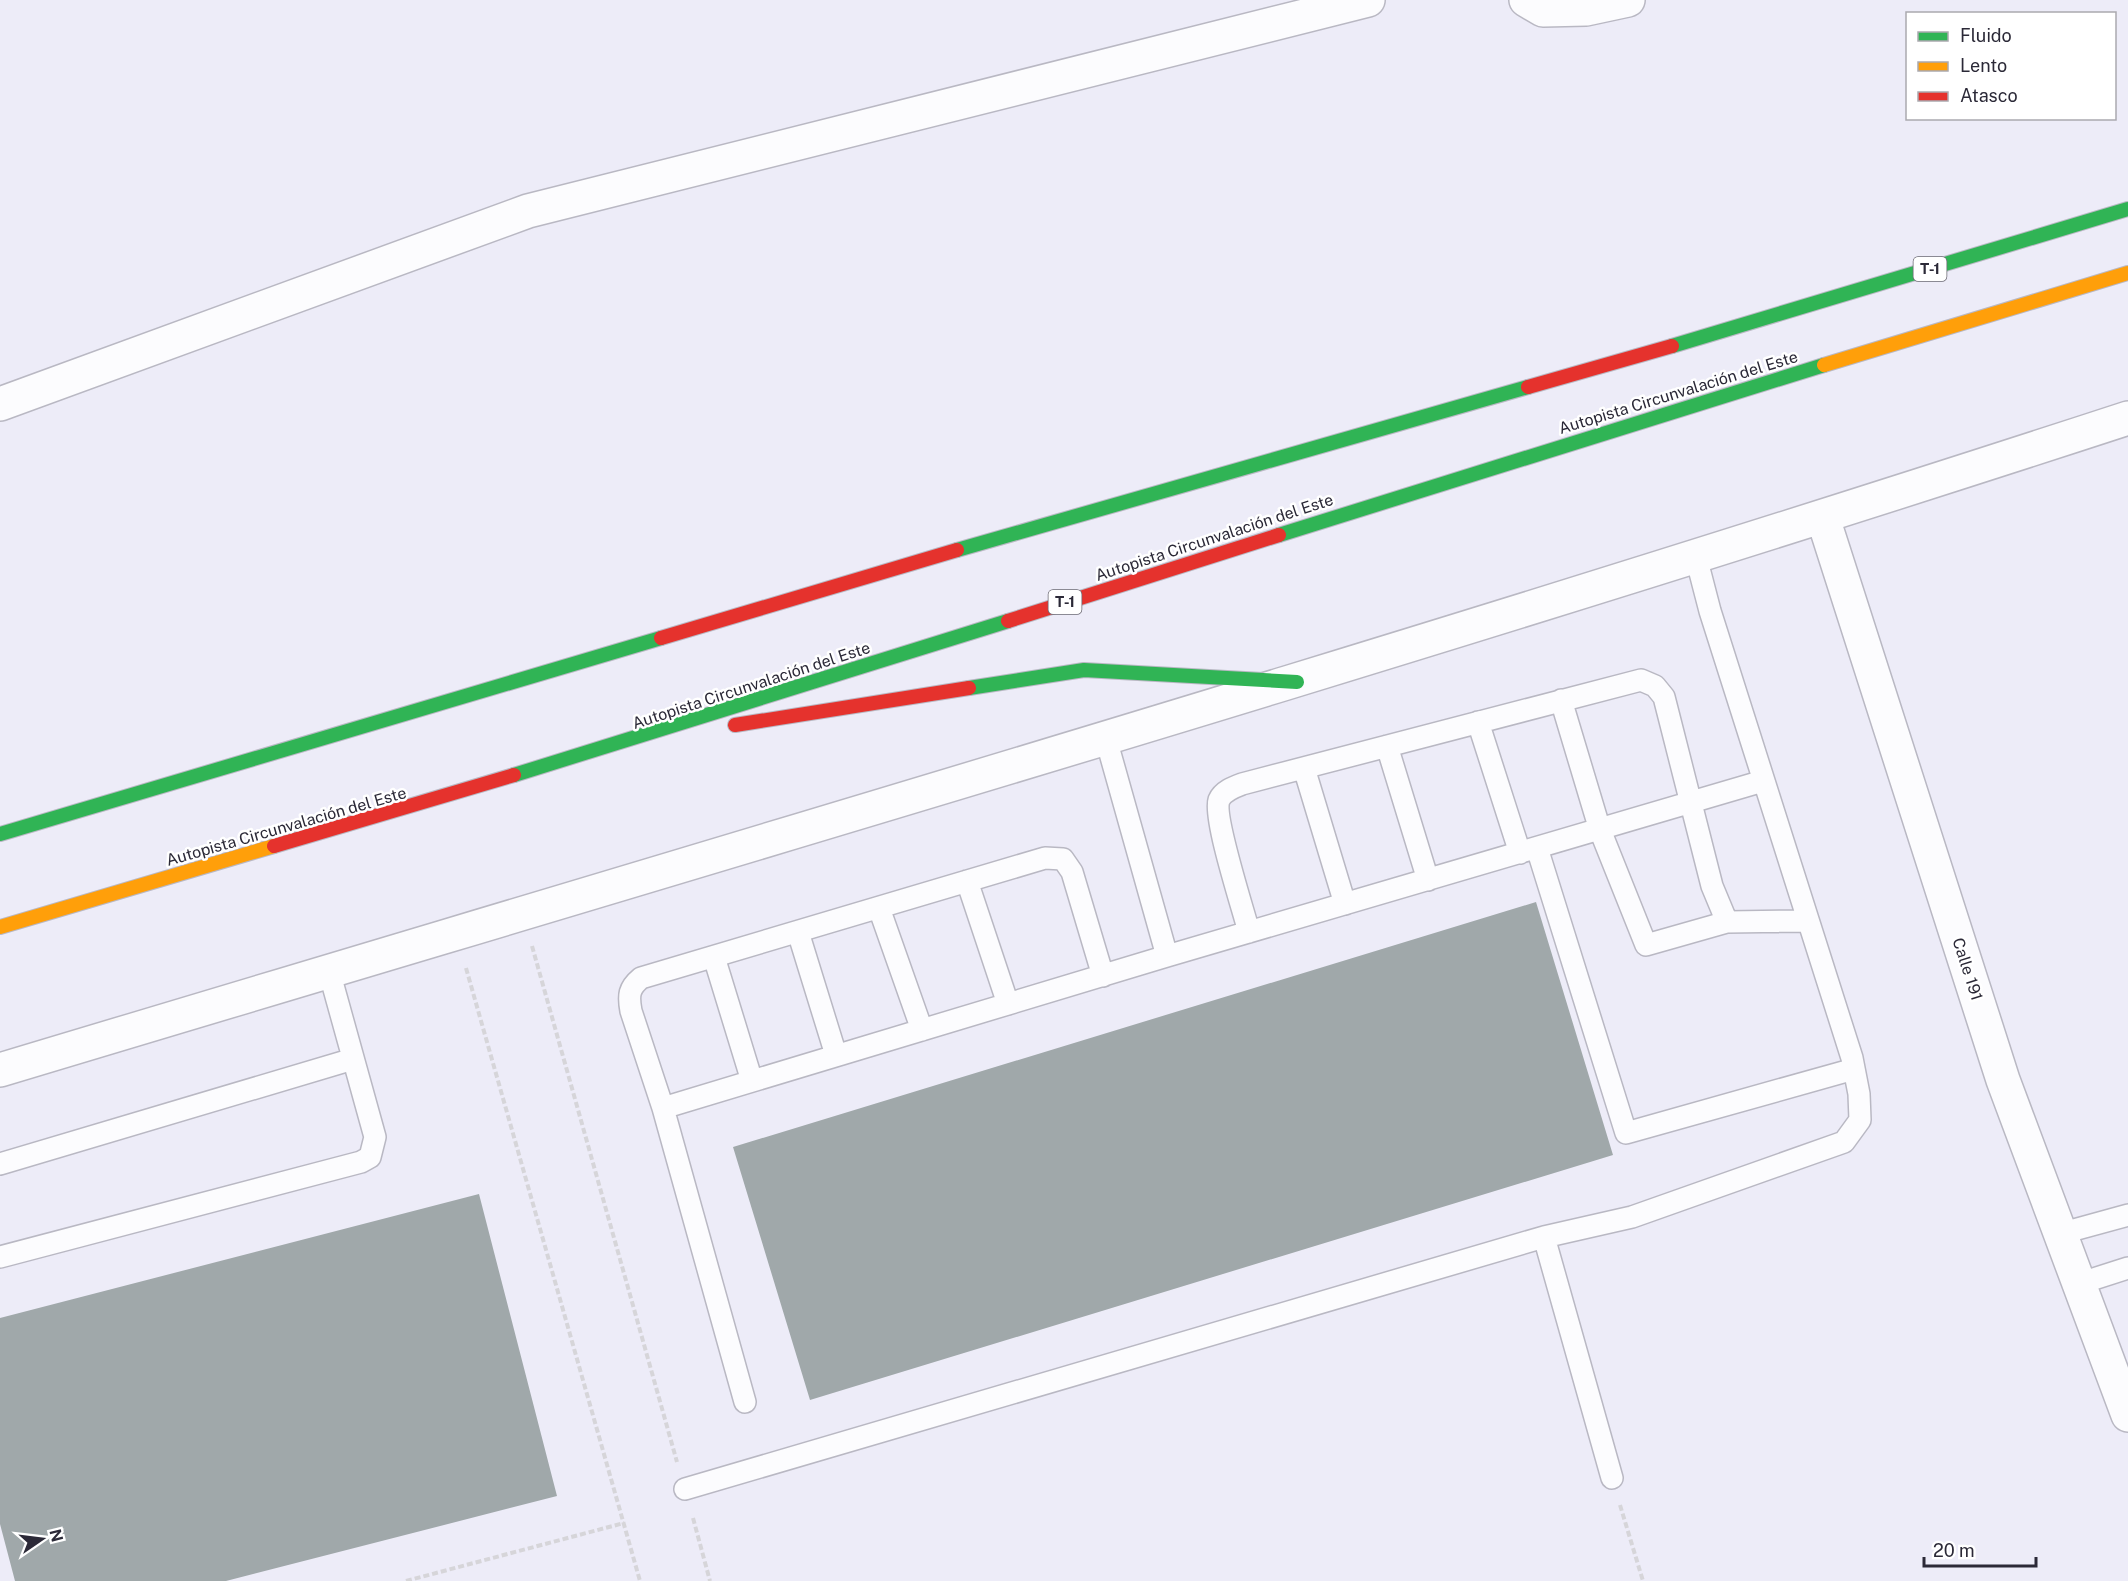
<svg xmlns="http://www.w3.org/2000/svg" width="2128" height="1581" font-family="'Public Sans',sans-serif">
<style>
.building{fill:#a0a8aa}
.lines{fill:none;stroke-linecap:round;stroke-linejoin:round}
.lane-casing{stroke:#b9b8c3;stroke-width:24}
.street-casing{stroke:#b9b8c3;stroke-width:36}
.fast-casing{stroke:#b9b8c3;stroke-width:16}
.slow-casing{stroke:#b9b8c3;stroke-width:16}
.jam-casing{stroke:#b9b8c3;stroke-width:16}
.path{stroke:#d6d5d9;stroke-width:4;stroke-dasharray:6 3;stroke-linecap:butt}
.lane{stroke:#fcfcfe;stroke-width:21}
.street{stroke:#fcfcfe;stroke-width:33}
.fast{stroke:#30b455;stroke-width:14}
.slow{stroke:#ff9f0a;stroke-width:14}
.jam{stroke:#e5322d;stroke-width:14}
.labels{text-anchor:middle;stroke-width:5;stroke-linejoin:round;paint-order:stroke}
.shield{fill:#fff;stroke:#6b6973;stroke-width:1.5}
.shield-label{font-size:15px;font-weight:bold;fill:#2b2937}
.street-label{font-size:16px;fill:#2b2937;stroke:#fff}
</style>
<rect width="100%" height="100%" fill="#edecf8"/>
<!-- building -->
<path class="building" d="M1536,902L1613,1155L810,1400L733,1147Z
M479,1194L557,1496L226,1581H15L0,1524V1318Z"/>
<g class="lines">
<defs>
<path id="lane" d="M1561,700L1600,830L1646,945L1727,922
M1478,722L1520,853
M1106,739L1167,956
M1387,746L1428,880
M1304,768L1345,904
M1537,848L1626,1133L1854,1069
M967,881L1008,1004
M879,908L922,1030
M798,932L836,1055
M1249,932C1243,909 1213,817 1219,800C1223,791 1234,787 1242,784L1641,680L1655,686L1664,697L1712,886L1727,922L1807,921
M714,957L752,1081
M663,1108L1167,956L1763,781
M0,1164L353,1059
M2059,1234L2128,1215
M1544,1237L1612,1478
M0,1257L361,1162L370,1157L375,1137L329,971
M2078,1284L2128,1268
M745,1402L663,1108L631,1011C628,995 629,988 641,978L1045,858L1063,859L1072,872L1103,976
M685,1489L1544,1237L1632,1217L1844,1142L1860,1120L1859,1094L1852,1058L1710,611L1696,557"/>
<path id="street" d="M1526,0L1543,10L1586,9L1628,0
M0,404L528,211L1368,0
M1823,518L2003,1080L2128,1415
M0,1070C711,856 1423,648 2128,418"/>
<path id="fast" d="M1672,346L2128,209
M1279,535L1824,365
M957,550L1528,387
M969,688L1084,670L1297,682
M514,775L1008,621
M0,834L661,638"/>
<path id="slow" d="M1824,365L2128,273
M0,927L274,846"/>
<path id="jam" d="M1528,387L1672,346
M1008,621L1279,535
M661,638L957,550
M735,725L969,688
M274,846L514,775"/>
</defs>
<!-- lane casing -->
<use href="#lane" class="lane-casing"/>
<!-- street casing -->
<use href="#street" class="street-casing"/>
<!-- fast casing -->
<use href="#fast" class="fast-casing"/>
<!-- slow casing -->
<use href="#slow" class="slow-casing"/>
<!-- jam casing -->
<use href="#jam" class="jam-casing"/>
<!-- path -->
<path class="path" d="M532,946L677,1462
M466,968L640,1581
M1620,1505L1643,1581
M693,1518L710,1581
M406,1581L624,1523"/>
<!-- lane -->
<use href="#lane" class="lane"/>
<!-- street -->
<use href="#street" class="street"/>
<!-- fast -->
<use href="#fast" class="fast"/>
<!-- slow -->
<use href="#slow" class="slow"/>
<!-- jam -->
<use href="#jam" class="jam"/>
</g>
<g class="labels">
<!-- shield labels -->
<g class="shield">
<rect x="1913.5" y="257" width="33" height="24" rx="4.5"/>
<rect x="1048.5" y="590" width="33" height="24" rx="4.5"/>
</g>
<g class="shield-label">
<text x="1930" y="274">T-1</text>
<text x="1065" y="607">T-1</text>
</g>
<!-- street labels -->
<g class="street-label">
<text transform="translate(1678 392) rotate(-17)" y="6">Autopista Circunvalación del Este</text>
<text transform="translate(1214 537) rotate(-18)" y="6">Autopista Circunvalación del Este</text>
<text transform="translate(751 685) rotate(-18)" y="6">Autopista Circunvalación del Este</text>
<text transform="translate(286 826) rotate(-16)" y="6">Autopista Circunvalación del Este</text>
<text transform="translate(1968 969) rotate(72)" y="6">Calle 191</text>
</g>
</g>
<!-- legend -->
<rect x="1906" y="12" width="210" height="108" fill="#ffffff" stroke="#aaa9af" stroke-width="1.5"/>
<rect x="1918" y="32" width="30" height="9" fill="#30b455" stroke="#aaa9af" stroke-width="1.5"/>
<text x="1960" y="42" font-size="18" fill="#2b2937">Fluido</text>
<rect x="1918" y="62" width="30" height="9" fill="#ff9f0a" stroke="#aaa9af" stroke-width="1.5"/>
<text x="1960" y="72" font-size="18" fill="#2b2937">Lento</text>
<rect x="1918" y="92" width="30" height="9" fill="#e5322d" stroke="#aaa9af" stroke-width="1.5"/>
<text x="1960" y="102" font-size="18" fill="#2b2937">Atasco</text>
<!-- north arrow -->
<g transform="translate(42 1539) rotate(76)" stroke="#ffffff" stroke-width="4.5" paint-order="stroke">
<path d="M0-4.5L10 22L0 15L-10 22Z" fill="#2b2937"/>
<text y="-9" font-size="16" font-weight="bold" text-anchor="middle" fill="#2b2937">N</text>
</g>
<!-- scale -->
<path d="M1924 1557v9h112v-9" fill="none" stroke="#2b2937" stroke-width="3"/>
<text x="1933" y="1557" font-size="18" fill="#2b2937" stroke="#ffffff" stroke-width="4.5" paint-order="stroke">20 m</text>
</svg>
